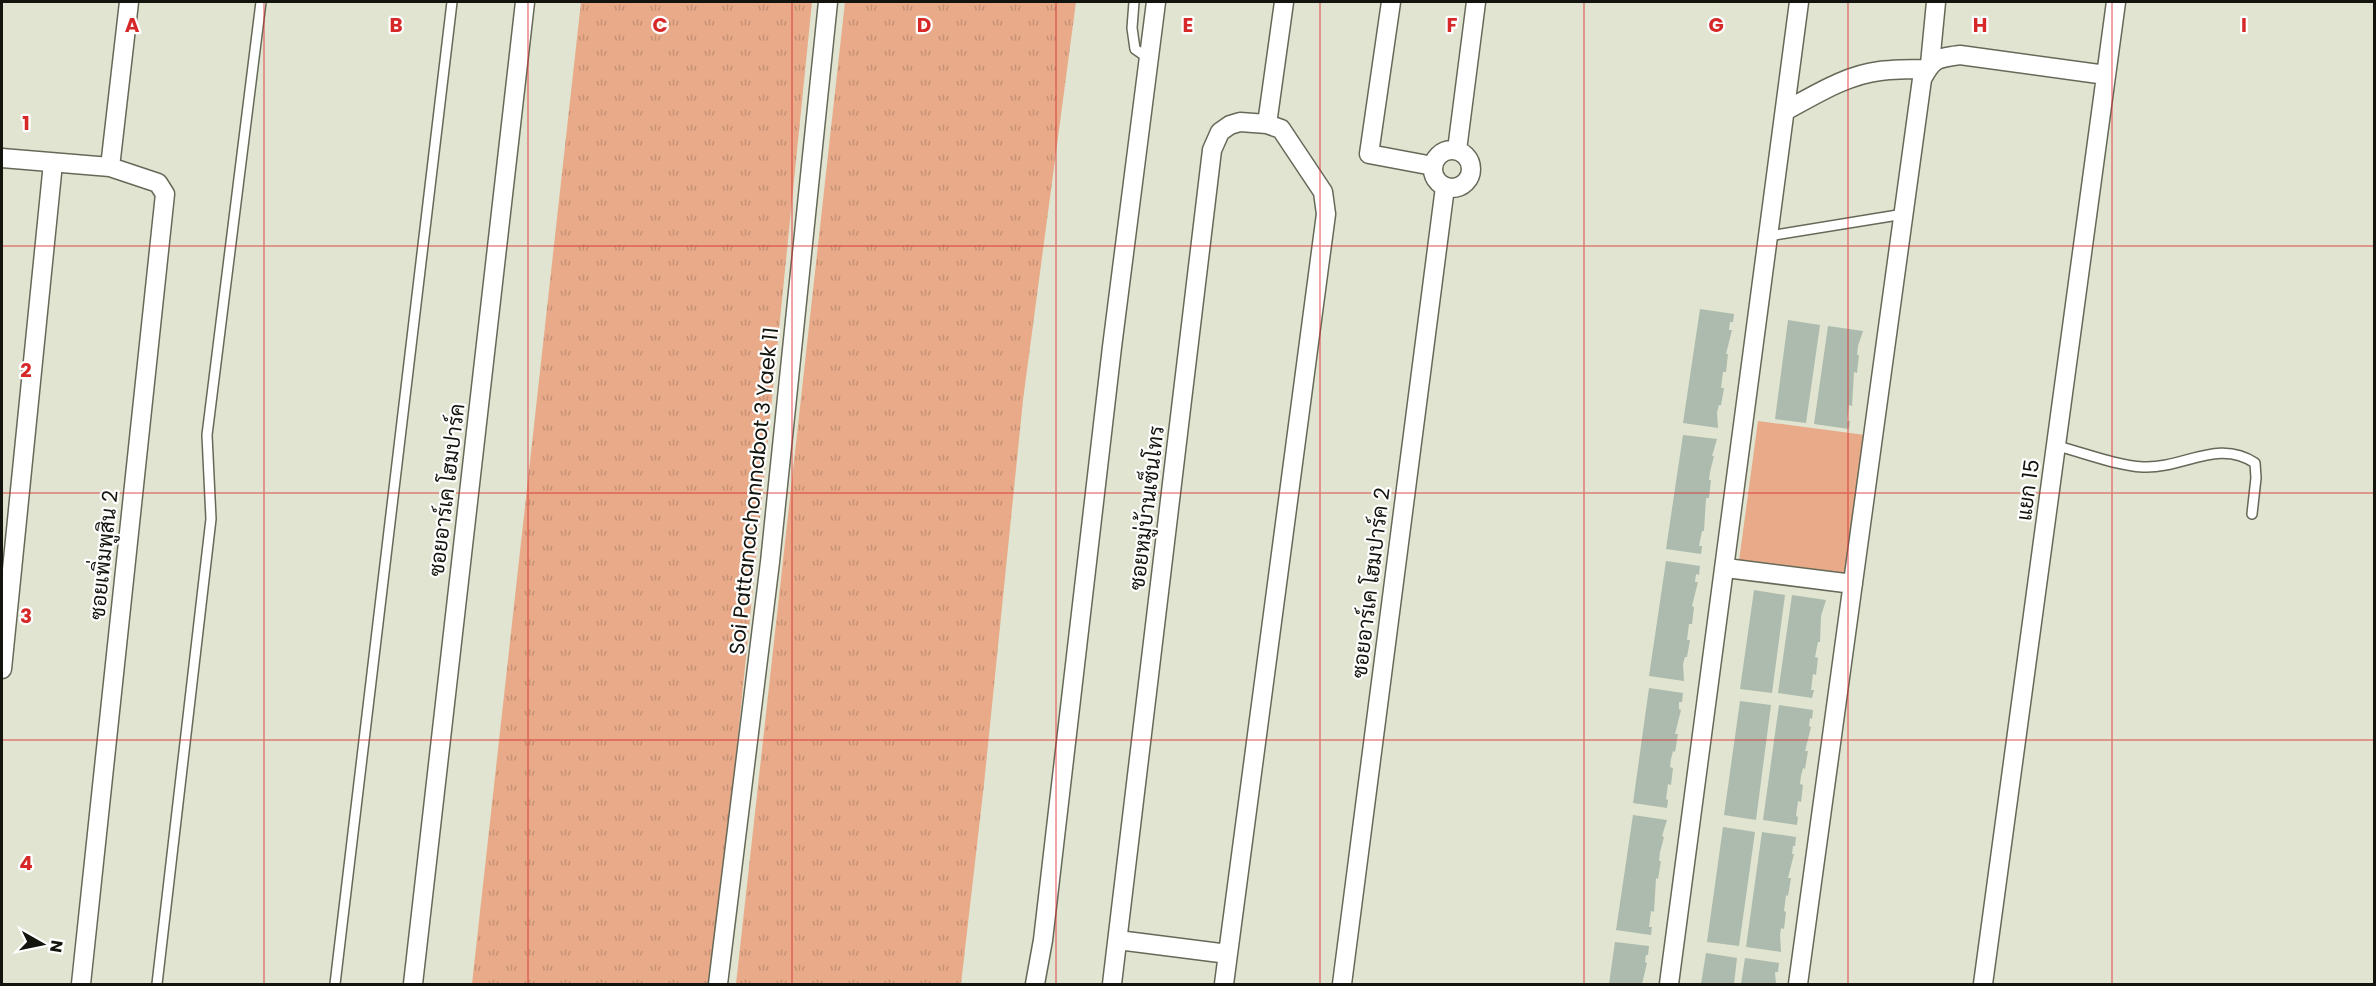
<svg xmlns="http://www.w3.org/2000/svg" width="2376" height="986" font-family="Poppins,Sarabun,sans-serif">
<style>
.grass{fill:url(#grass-tufts)}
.green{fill:#e8aa88}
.building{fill:#acbbad}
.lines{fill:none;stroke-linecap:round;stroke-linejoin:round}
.service-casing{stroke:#666958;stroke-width:12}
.minor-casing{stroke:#666958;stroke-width:21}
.service{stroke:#fff;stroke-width:9}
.minor{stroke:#fff;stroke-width:18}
.grid{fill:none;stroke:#d62828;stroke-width:1.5;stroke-opacity:0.55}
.labels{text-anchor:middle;stroke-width:4.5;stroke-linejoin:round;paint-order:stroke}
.street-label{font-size:21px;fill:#13140d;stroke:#fff}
.grid-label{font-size:20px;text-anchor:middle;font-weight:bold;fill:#d62828;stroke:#fff;stroke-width:4.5;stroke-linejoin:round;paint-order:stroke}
</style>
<defs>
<pattern id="grass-tufts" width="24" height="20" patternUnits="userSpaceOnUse" patternTransform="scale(1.5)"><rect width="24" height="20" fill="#e8aa88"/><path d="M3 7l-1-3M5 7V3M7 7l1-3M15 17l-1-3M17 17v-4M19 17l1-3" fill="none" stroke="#c69174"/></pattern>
</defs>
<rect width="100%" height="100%" fill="#e0e4d0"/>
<!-- grass -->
<path class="grass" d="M581,2H812L713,984H472Z
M845,2H1076L1023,400L984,784L961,984H736Z"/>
<!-- green -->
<path class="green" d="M1758,421L1865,435L1846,576L1739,561Z"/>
<!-- building -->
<path class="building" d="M1700,309L1734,314L1733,322H1730L1729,330H1732L1726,354H1728L1726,372H1723L1721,388H1724L1721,405H1719L1717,412L1718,428L1683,423Z
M1788,320L1820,325L1806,423L1775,419Z
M1828,326L1863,331L1858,346L1857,355H1859L1857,373L1854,372L1852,406L1849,405L1847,421H1850L1849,429L1814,424Z
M1683,435L1717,439L1712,456H1714L1710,472L1709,480H1711L1709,498H1706L1704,531H1702L1699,546H1702L1701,554L1666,549Z
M1666,561L1700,566L1699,575L1696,574L1695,582H1698L1692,606L1694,607L1692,624H1689L1687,640H1690L1687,657H1685L1683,664L1684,681L1649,676Z
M1754,590L1785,595L1772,693L1740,689Z
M1792,595L1826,600L1821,616L1820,642H1818L1815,657L1818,658L1816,675L1813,674L1811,690H1814L1812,698L1778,693Z
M1649,688L1683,693L1682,702H1679V709L1681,710L1675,734H1678L1675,752L1673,751L1671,759L1670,767L1673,768L1671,785L1668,784L1666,799L1668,800L1667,808L1633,803Z
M1740,701L1771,705L1756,820L1724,815Z
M1779,705L1813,710L1812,719L1810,718L1809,726L1811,727L1805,751H1808L1805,769L1803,768L1801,776L1800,784L1803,785L1801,802L1798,801L1796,816L1798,817L1797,825L1763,820Z
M1633,815L1667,820L1662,836L1664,837L1660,852L1659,861H1661L1658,879L1656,878L1654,912L1651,911L1649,927H1652L1651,935L1616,930Z
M1723,827L1755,832L1739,946L1707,942Z
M1762,832L1796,837L1795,846H1793L1792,854H1794L1788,878H1791L1788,896L1786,895L1784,911L1786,912L1784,929L1781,928L1780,935L1781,952L1746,947Z
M1615,942L1649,946L1648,955H1646L1645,962L1647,963L1642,984H1609Z
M1706,953L1737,958L1734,984H1701Z
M1745,958L1779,963L1778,972H1775L1776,984H1741Z"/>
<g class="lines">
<defs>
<path id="service" d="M1134,2L1132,28L1135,49L1148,58
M1769,236L1904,214
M2057,446C2085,453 2114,465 2143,467C2183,469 2218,438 2255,463L2256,478L2252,514
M157,984L211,519L207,435L261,2
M335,984L452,2"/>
<path id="minor" d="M1391,2L1369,154L1433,166
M1930,64L1936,2
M1785,111C1815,95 1846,75 1880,71C1896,69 1912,69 1928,69
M1267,124L1284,2
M1433 169a19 19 0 1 1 38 0a19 19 0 1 1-38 0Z
M1457,150L1476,2
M2,158L110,167L158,183L165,194L81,984
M110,167L129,2
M1726,568L1853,584
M2,669L53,163
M1118,940L1228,954
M413,984L525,2
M718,984L770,562L828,2
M1035,984L1043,940L1112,347L1156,2
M1112,984L1212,150L1220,132L1230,125L1240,122L1267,124L1281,129L1323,192L1326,214L1224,984
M1342,984L1445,187
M1669,984L1799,2
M1798,984L1922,79C1933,58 1937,58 1960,55L2106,75
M1983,984L2116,2"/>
</defs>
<!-- service casing -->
<use href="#service" class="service-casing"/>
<!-- minor casing -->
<use href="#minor" class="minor-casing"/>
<!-- service -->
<use href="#service" class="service"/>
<!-- minor -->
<use href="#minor" class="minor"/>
</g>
<!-- grid -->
<path class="grid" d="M264,2V984M528,2V984M792,2V984M1056,2V984M1320,2V984M1584,2V984M1848,2V984M2112,2V984M2,246H2374M2,493H2374M2,740H2374"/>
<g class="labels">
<!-- street labels -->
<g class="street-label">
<text transform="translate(447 490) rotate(-83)" y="7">ซอยอาร์เค โฮมปาร์ค</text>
<text transform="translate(2028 490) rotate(-82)" y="7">แยก 15</text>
<text transform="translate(754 491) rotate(-84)" y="7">Soi Pattanachonnabot 3 Yaek 11</text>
<text transform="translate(1147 508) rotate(-83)" y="7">ซอยหมู่บ้านเซ็นโทร</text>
<text transform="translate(104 555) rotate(-84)" y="7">ซอยเพิ่มพูสิน 2</text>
<text transform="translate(1371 583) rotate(-83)" y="7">ซอยอาร์เค โฮมปาร์ค 2</text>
</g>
</g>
<g class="grid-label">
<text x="132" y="32">A</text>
<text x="396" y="32">B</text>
<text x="660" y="32">C</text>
<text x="924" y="32">D</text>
<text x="1188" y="32">E</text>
<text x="1452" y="32">F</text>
<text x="1716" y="32">G</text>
<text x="1980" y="32">H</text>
<text x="2244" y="32">I</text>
<text x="26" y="130">1</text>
<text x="26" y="377">2</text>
<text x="26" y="623">3</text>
<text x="26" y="870">4</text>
</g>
<!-- border -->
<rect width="2376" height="986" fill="none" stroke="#13140d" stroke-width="6"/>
<!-- north arrow -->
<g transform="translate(42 944) rotate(99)" stroke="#ffffff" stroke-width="4.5" paint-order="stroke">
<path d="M0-4.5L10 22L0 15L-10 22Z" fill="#13140d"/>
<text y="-9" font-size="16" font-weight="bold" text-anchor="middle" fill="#13140d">N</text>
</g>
</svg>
